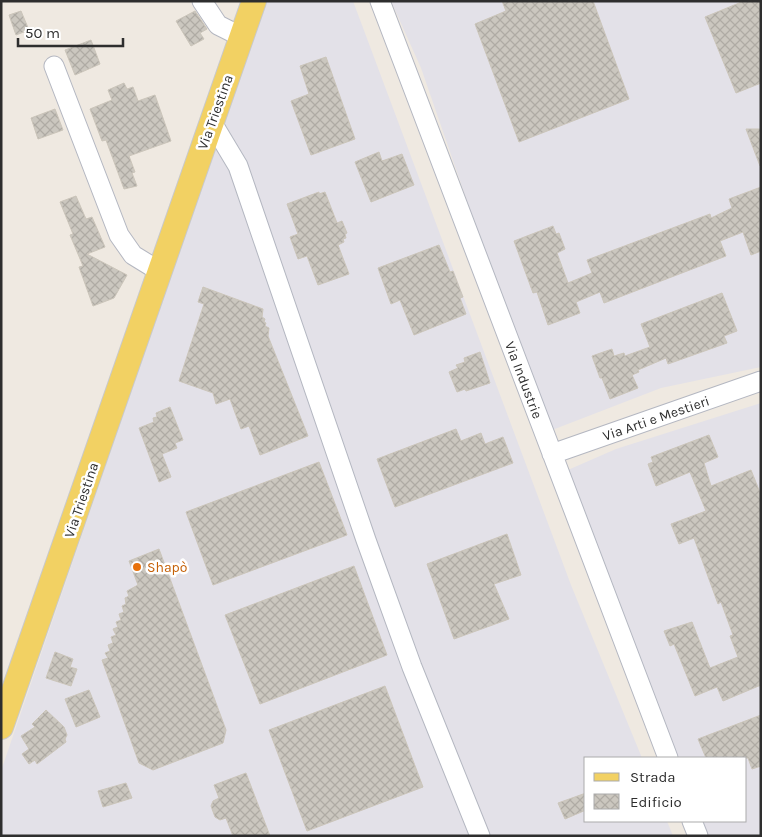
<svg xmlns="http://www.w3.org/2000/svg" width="762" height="837" font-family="Karla,sans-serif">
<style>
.industrial{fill:#e3e1e8}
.building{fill:url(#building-cross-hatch);stroke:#cbc5ba}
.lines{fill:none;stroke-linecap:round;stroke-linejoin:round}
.minor-casing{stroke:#b4b7c1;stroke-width:21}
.major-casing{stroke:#c9c9c9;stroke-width:26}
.minor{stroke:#fff;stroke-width:19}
.major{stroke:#f2d163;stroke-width:24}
.food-dot{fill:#e8710a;stroke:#fff;stroke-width:2}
.labels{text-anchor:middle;stroke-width:5;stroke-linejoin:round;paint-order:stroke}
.street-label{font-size:14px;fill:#2e2e2e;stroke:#fff}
.food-label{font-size:14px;fill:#c56008;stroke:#fff;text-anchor:start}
</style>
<defs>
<pattern id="building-cross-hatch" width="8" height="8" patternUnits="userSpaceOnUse" patternTransform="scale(1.25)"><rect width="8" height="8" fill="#cbc7bf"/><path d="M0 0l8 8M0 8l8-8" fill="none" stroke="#afaba4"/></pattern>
</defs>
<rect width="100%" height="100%" fill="#efe9e1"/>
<!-- industrial -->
<path class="industrial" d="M265,1H353L571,585L642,758H586V821H667L673,836H1V771Z
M391,1H761V367L661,388L547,432L421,68Z
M761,403V836H701L695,821H746V758H671L561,473L616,449Z"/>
<!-- building -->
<path class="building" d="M502,1H593L629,99L519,142L475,24L506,11Z
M744,1H761V83L736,93L705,17Z
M21,11L29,30L16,35L9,15Z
M195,11L207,29L200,33L204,39L191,46L176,21Z
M91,40L100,64L75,75L65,50Z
M326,57L355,139L311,155L291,101L309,94L300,66Z
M124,83L127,89L133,87L138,101L155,95L171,141L129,156L135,172L132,173L137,186L124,189L106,140L102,141L90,109L112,100L108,90Z
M55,109L63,130L38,139L31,118Z
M746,129H761V166H760Z
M379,152L382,161L402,154L414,185L371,202L355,162Z
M761,187V251L751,255L743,232L720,241L726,256L604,303L600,292L576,302L580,313L548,325L537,292L533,293L514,241L553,226L556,234L559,233L565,249L557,253L568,283L592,273L587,260L710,214L711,218L732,208L729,199Z
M319,192V194L325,192L337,223L342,221L347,233L345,234L346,238L343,239L344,242L338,245L349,274L318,285L307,256L298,259L290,237L298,234L287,204Z
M76,196L86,219L92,217L105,247L87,254L127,275L114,298L93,306L79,267L83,266L70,235L73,234L60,202Z
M439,245L450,272L453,271L463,297L460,298L466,314L414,335L400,300L391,304L378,268Z
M203,287L263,309L262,317L265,319L264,322L266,323L265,326L269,328L268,336L308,436L260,455L249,426L241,429L230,399L216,404L213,393L179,381L204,304L198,302Z
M722,293L737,331L724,336L727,343L668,364L666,358L638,370L639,372L632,375L638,388L610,399L602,378H600L592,356L612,349L614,356L624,353L625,356L650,347L641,324Z
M480,352L490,383L466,391L465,389L457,392L449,372L458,368L456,365L465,362L464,358Z
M170,407L183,440L175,443L177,448L162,454L171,477L159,482L139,428L154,422L153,418L157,417L156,413Z
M456,429L461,441L481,433L485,444L503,437L513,463L395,507L377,459Z
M709,435L718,457L704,463L711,486L751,470L761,495V685L723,701L717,687L695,696L674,644L670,646L664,631L692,622L710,668L738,657L730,636L733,635L721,602L718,604L694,538L679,544L671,524L706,511L690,472L656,486L648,464L653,462L651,457Z
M319,462L347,535L213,585L186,512Z
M507,534L521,575L494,584L509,619L454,639L427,564Z
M159,549L226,730L223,743L153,770L139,763L102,660L108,658L105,653L110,651L108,645L113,643L111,637L116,635L113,629L118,627L116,622L121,620L119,614L124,612L122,606L126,604L125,598L129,596L127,591L138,585L129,561Z
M354,566L387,655L260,704L225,615Z
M55,652L73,659L70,667L77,669L71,686L46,678Z
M385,686L423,787L307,831L269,730Z
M89,690L100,717L76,727L65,699Z
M46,710L64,727L67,735L65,739L66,742L37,764L35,760L29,764L22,754L29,749L21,736L35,727L32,724Z
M761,715V766L752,769L748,758H706L698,739Z
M246,773L270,836H233L226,818L220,820L215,817L211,806L213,801L219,798L214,785Z
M126,783L132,798L103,807L98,791Z
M586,793V810L565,819L558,803Z"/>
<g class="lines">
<defs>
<path id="minor" d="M202,1L218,25L242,37
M380,1L668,758
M54,66L119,235L133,255L159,271
M211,121L238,166L366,540L412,667L480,836
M552,454L761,381
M692,821L698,836"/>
<path id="major" d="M1,727L254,1"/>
</defs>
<!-- minor casing -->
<use href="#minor" class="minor-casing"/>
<!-- major casing -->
<use href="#major" class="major-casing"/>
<!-- minor -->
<use href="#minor" class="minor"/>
<!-- major -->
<use href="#major" class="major"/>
</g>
<!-- markers -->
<circle class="food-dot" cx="137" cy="567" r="5"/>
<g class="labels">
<!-- street labels -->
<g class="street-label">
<text transform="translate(215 112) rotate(-70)" y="5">Via Triestina</text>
<text transform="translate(524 380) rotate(69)" y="5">Via Industrie</text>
<text transform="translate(656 418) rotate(-19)" y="5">Via Arti e Mestieri</text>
<text transform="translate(81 500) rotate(-71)" y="5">Via Triestina</text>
</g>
<!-- food labels -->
<g class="food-label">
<text x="147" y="572">Shapò</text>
</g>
</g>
<!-- border -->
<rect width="762" height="837" fill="none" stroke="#2e2e2e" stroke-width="5"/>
<!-- legend -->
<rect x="584" y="757" width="162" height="65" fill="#ffffff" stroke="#ababab"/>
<rect x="594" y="773" width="25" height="8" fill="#f2d163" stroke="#ababab"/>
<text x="630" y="782" font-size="15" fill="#2e2e2e">Strada</text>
<rect x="594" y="794" width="25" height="15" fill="url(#building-cross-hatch)" stroke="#ababab"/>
<text x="630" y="807" font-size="15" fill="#2e2e2e">Edificio</text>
<!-- scale -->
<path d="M18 38v8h105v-8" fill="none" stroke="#2e2e2e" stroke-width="2.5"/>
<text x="25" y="38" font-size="15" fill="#2e2e2e" stroke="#ffffff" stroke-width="4" paint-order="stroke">50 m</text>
</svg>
